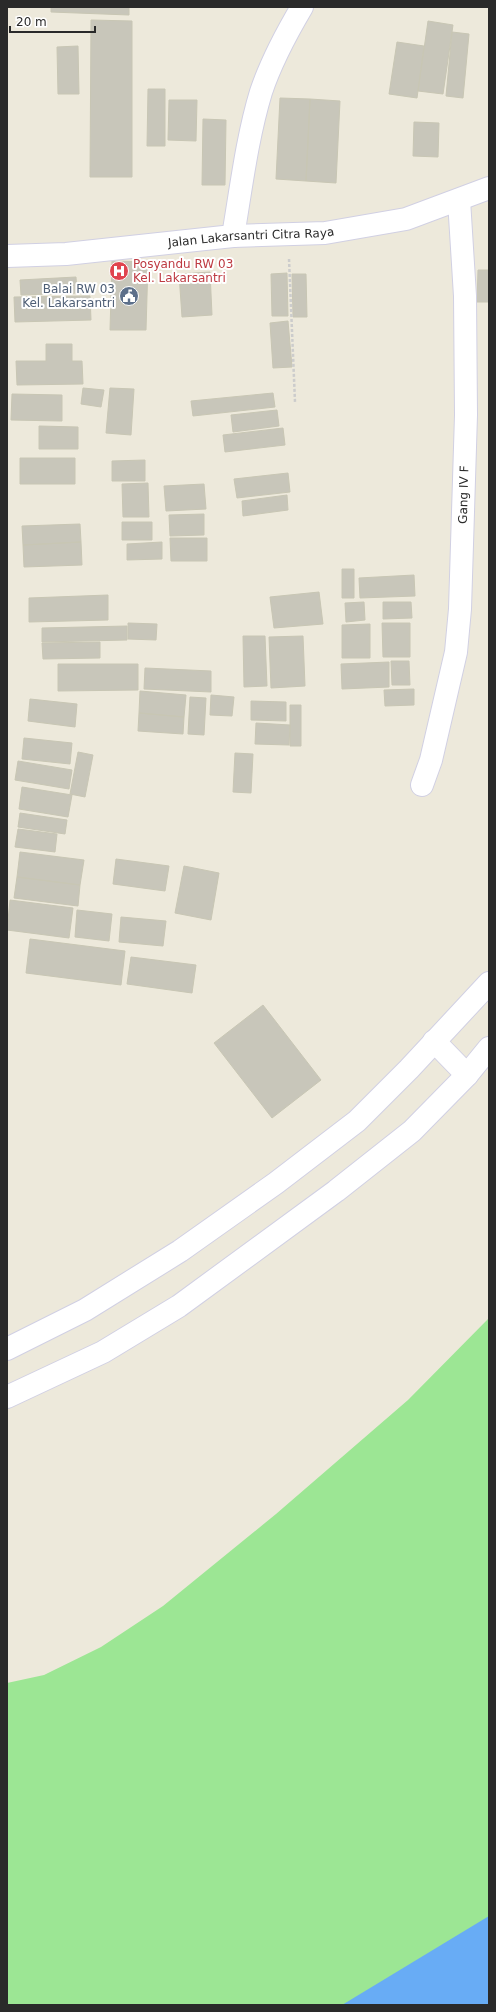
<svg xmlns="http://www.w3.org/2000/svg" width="496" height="2012" font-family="'DejaVu Sans',sans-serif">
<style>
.green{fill:#9ce694}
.water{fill:#68acf5}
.building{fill:#c8c6ba;stroke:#c8c6b4}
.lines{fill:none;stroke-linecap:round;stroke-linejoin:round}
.minor-casing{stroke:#d1d0e3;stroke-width:24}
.path{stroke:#ccc;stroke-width:2.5;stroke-dasharray:3 2;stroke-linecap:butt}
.minor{stroke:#fff;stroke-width:22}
.labels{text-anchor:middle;stroke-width:4;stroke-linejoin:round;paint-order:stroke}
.street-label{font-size:12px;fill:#2a2a2a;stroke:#fff}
.health-label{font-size:12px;fill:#be3a42;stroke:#fff;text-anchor:start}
.service-label{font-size:12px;fill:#4e5e75;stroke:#fff;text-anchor:end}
</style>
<rect width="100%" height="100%" fill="#ede9db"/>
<!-- green -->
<path class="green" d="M489,1318V2005H7V1683L44,1675L101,1647L163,1606L276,1514L408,1400Z"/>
<!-- water -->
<path class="water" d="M489,1916V2005H342Z"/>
<!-- building -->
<path class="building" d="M51,7H129V15L51,12Z
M91,20L132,21V177H90Z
M428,21L453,25L443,94L418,91Z
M452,32L469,34L463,98L446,96Z
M397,42L424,46L417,98L389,94Z
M78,46L79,94H58L57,47Z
M148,89H165V146H147Z
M280,98L310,99L306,181L276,179Z
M310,99L340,101L336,183L306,181Z
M169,100H197L196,141L168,140Z
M203,119L226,120L225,185H202Z
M414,122L439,123L438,157L413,156Z
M112,261L148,262L146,330H110Z
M478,270H489V302H477Z
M210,272L212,315L182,317L179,274Z
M287,273L288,316H272L271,274Z
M292,274H306L307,317H293Z
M76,277L77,293L21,295L20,280Z
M90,296L91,320L15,322L14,297Z
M288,321L292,367L273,368L270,323Z
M46,344H72V361H82L83,384L17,385L16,361H46Z
M83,388L104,390L101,407L81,404Z
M110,388L134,389L131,435L106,433Z
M273,393L275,407L193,416L191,401Z
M12,394L62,395V421L11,420Z
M277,410L279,426L233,432L231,415Z
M39,426L78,427V449H39Z
M283,428L285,445L225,452L223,435Z
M20,458H75V484H20Z
M145,460V481H112V461Z
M288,473L290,492L237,498L234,479Z
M148,483L149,517H123L122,484Z
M204,484L206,509L166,511L164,486Z
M287,495L288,510L243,516L242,501Z
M204,514V535L170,536L169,515Z
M122,522H152V540H122Z
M80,524L81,542L23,545L22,526Z
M170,538H207V561H171Z
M81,542L82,565L24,567L23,545Z
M162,542V559L127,560V544Z
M342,569H354V598H342Z
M414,575L415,596L360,598L359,578Z
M319,592L323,624L274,628L270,597Z
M108,595V620L29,622V598Z
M364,602L365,620L346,622L345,603Z
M383,602H411L412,618L383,619Z
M128,623L157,624L156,640L128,639Z
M382,623H410V657H383Z
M370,624V658H342V625Z
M127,626V640L42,642V628Z
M243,636H265L267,686L244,687Z
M303,636L305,686L271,688L269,637Z
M100,642V658L43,659L42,643Z
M391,661H409L410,685H392Z
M389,662V687L342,689L341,664Z
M58,664H138V690L58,691Z
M145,668L211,671V692L144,689Z
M414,689V705L385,706L384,690Z
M140,691L186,695L184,717L139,713Z
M211,695L234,697L232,716L210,715Z
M190,697L206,698L204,735L188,734Z
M30,699L77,704L75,727L28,721Z
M251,701L286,702V721L251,720Z
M290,705H301V746H290Z
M139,713L184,717L183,734L138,731Z
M256,723L290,725L289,745L255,744Z
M24,738L72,743L70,764L22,759Z
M78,752L93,755L85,797L70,794Z
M235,753L253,754L251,793L233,792Z
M18,761L72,770L69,789L15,780Z
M22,787L72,795L68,817L19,809Z
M20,813L67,820L65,834L18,827Z
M18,829L57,834L55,852L15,847Z
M20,852L84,860L80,885L17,877Z
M116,859L169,866L165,891L113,884Z
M184,866L219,873L211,920L175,913Z
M17,877L80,885L78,906L14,898Z
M10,900L73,908L69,938L7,930Z
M77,910L112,914L109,941L75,937Z
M121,917L166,921L163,946L119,942Z
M30,939L125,951L121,985L26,973Z
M131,957L196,965L192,993L127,984Z
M263,1005L321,1080L272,1118L214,1043Z"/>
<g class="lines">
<defs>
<g id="minor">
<path d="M233,236C241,189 247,138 261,92C271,62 286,34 302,7"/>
<path id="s1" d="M7,256L66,254L233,236L325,233L406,219L489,188"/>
<path id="s2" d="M422,785L431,760L456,652L460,609L466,415L465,296L459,200"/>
<path d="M434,1041L467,1075"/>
<path d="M7,1349L85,1310L180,1251L276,1183L357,1121L409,1069L489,983"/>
<path d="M7,1397L103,1352L179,1306L336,1191L412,1131L467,1075L489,1048"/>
</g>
</defs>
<!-- minor casing -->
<use href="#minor" class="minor-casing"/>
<!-- path -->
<path class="path" d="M289,259L295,402"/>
<!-- minor -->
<use href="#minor" class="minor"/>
</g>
<!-- icons -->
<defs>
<symbol id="hospital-disc" viewBox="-11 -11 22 22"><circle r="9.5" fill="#e0444e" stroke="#fff"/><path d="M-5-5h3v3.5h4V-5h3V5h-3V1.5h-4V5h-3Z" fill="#fff"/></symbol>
<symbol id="civic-disc" viewBox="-11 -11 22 22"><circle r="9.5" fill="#5c6f8a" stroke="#fff"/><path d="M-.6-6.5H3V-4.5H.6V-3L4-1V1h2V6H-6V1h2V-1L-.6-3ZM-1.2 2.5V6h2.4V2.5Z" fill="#fff"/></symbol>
</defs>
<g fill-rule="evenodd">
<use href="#hospital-disc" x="108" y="260" width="22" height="22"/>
<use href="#civic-disc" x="118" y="285" width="22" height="22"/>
</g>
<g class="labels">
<!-- street labels -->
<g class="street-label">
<text dy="4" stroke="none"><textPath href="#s1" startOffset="245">Jalan Lakarsantri Citra Raya</textPath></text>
<text dy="4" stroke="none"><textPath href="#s2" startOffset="295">Gang IV F</textPath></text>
</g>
<!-- health labels -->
<g class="health-label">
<text x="133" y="268">Posyandu RW 03<tspan x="133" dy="14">Kel. Lakarsantri</tspan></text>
</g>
<!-- service labels -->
<g class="service-label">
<text x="115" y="293">Balai RW 03<tspan x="115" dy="14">Kel. Lakarsantri</tspan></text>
</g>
</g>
<!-- border -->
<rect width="496" height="2012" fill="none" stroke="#2a2a2a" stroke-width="16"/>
<!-- scale -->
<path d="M10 26v6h85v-6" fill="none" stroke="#2a2a2a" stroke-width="2"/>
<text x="16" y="26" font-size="12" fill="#2a2a2a" stroke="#ffffff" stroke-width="3" paint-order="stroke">20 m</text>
</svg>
